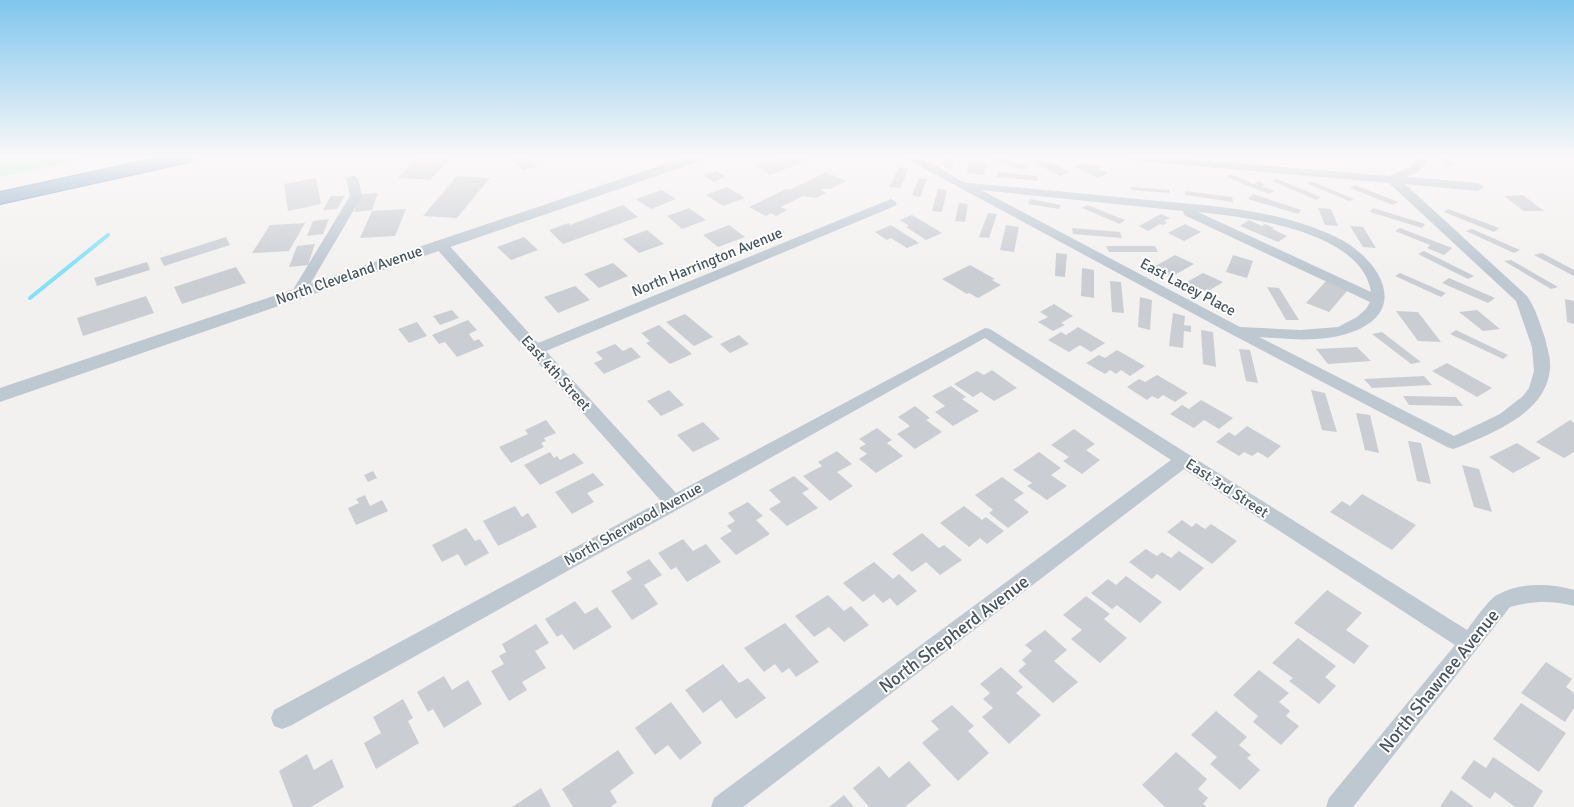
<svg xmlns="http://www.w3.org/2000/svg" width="1574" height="807" font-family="Signika,sans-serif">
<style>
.green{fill:#bbf4d0}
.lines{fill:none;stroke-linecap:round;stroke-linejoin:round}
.stream{stroke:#84e1f6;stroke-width:4}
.building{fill:#caced3}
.motorway-casing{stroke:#6e90b0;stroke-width:2}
.minor{fill:#bdc8d1;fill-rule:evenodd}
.tertiary{fill:#bdc8d1;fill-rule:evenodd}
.motorway{fill:#83a5c4;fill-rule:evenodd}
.labels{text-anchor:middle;stroke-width:4;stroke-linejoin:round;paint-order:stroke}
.street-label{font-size:15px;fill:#465560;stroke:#fff}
.near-street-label{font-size:18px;fill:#465560;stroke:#fff}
</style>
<rect width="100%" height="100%" fill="#f3f0f0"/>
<!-- green -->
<path class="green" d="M0,157H90L0,177Z"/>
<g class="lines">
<!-- stream -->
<path class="stream" d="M30,298L108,235"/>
</g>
<!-- building -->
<path class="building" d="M417,157H451L430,180L398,178Z
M508,157H527L538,166L524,170Z
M780,157H803L809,160L770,175L754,165Z
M945,157H954L952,168L944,167Z
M982,157H996L1028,166L1024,170Z
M1440,157H1447L1455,166L1446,165Z
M1043,159L1070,172L1060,176L1033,162Z
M969,162L986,164L984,175L967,173Z
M1085,163L1091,165L1095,164L1103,167L1099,169L1108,173L1098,178L1075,167Z
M899,167L909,168L900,188L889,187Z
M716,171L726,177L714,182L704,175Z
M826,172L846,181L830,189L826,188L821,190L826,193L816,198L803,196L781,207L787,210L776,216L771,213L766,216L749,207L786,189L790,190Z
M997,172L1037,176L1038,181L997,177Z
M1230,174L1254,184L1258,181L1265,184L1262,186L1274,191L1269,194L1226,177Z
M457,176L490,178L457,218L423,216Z
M316,178L321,204L288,211L284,184Z
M919,178L927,179L920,197L912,195Z
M1277,179L1321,197L1316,200L1272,181Z
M1311,181L1354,199L1349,201L1306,183Z
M1355,185L1398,202L1393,205L1350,188Z
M727,187L745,198L723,206L706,195Z
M1131,187L1169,190L1170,193L1132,190Z
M938,189L947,190L942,212L932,211Z
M662,190L676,199L651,209L636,199Z
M1185,191L1232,197L1233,202L1185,195Z
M378,193L372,210L354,212L361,194Z
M1253,194L1301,210L1298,214L1248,199Z
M1523,195L1544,211H1524L1504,196Z
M331,196H345L337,209L323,210Z
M1030,199L1061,205L1059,209L1028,204Z
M959,203L968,204L965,222L955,221Z
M623,205L638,217L563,244L549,230L569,223L570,225Z
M1087,205L1125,220L1120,224L1082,208Z
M689,208L706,220L682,229L667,216Z
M1318,208L1331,209L1338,226L1325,225Z
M1373,208L1425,224L1422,228L1370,212Z
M406,209L395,236L360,238L372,211Z
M1448,209L1499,228L1494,232L1444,212Z
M988,213L997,214L989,238L979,237Z
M1161,214L1170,218L1164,221L1167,223L1163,225L1160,224L1148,231L1139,226Z
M912,215L942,233L926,240L906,227L909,226L900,220Z
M329,219L323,234L307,236L313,221Z
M1249,220L1262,226L1265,224L1274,228L1272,229L1287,236L1278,242L1240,226Z
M305,223L289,251L252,253L270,225Z
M1185,224L1201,232L1184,241L1168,233Z
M729,225L745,237L718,247L703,235Z
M891,225L919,243L907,248L891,238L887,240L875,232Z
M1006,225L1019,227L1014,252L1000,250Z
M1350,226L1363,227L1376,248L1363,247Z
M1072,228L1120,232L1122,238L1073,234Z
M1400,228L1452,248L1444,255L1427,248L1430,245L1395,231Z
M1472,229L1520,250L1514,253L1466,231Z
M647,230L664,244L639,253L623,239Z
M226,237L230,245L164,266L160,258Z
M524,237L538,250L511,260L497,247Z
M315,244L308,265L289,267L297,246Z
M1106,246H1155L1158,252H1109Z
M1424,251L1474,276L1468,279L1418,254Z
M1056,253L1067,254L1065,277L1055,276Z
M1542,253L1574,270V276L1534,255Z
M1175,255L1194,264L1171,277L1152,268Z
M1233,255L1253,261L1247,278L1226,272Z
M1511,260L1558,287L1551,289L1504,261Z
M147,262L150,270L97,286L94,278Z
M613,263L628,276L599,288L584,274Z
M970,265L995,279L992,280L1001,285L978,298L969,293L967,294L942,279Z
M236,267L246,283L182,304L174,287Z
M1082,268L1094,270V298L1081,296Z
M1203,273L1223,282L1207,292L1187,282Z
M1400,273L1446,293L1441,297L1395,276Z
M1449,278L1495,298L1488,303L1442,283Z
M1110,281L1121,282L1124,313L1112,312Z
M1326,281L1348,290L1329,312L1306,303Z
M575,286L590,300L558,313L544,297Z
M1267,287L1279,288L1299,320H1286Z
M146,296L154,313L83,336L77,318Z
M1140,297L1152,300L1150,330L1138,327Z
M1565,299L1574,301V324L1567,322Z
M1054,304L1073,316L1061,323L1065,325L1053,331L1038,322L1048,317L1040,312Z
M452,310L459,318L440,325L433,316Z
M1477,310L1500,329L1483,331L1459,312Z
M1396,311L1418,312L1441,342L1418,341Z
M1173,313L1185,316L1184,325L1191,326V332L1184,331L1183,348L1169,346Z
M685,314L713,337L694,346L666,322Z
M468,320L477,330L469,334L474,341L479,339L484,346L457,357L445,342L439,344L432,335Z
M417,322L427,336L409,343L398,329Z
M659,325L692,354L670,364L646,343L650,341L641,333Z
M1078,327L1105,343L1091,352L1080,345L1069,352L1048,340L1061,332L1066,335Z
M1201,330L1213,332L1216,367L1203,364Z
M1456,330L1508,355L1503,359L1450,334Z
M1382,332L1421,362L1411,364L1372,334Z
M739,335L749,344L730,353L720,344Z
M615,344L623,351L631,347L641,357L604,374L594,363L603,359L596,352Z
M1357,347L1371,361L1328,364L1316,349Z
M1239,349L1250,350L1258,383L1246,381Z
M1117,350L1145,366L1130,376L1121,370L1116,374L1110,370L1105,374L1086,363L1099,355L1105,358Z
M1447,363L1492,388L1477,397L1432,371Z
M992,370L1017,388L994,401L981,392L973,397L954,384L977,371L984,375Z
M1157,375L1188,393L1175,402L1163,395L1158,399L1152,396L1147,400L1127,387L1139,379L1145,382Z
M1424,376L1432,385L1372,388L1364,379Z
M951,386L966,397L962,399L979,411L953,426L935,412L945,406L932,396Z
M669,390L684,405L661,416L647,401Z
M1311,390L1325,393L1337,432L1322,430Z
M1403,396L1456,397L1463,406L1409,405Z
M1201,400L1233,418L1219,429L1204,420L1194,428L1170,414L1182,405L1189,409Z
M915,406L930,418L926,420L942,432L915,449L897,434L910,426L898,417Z
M1356,413L1370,415L1379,453L1365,450Z
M546,420L556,433L544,438L546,441L541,443L544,447L511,463L499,447L528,434L525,430Z
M1570,420L1574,423V452L1564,458L1536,442Z
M703,422L720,439L693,452L677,435Z
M1247,426L1281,446L1268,458L1258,452L1252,456L1244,452L1239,456L1216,442L1229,432L1235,436Z
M877,428L892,440L887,443L903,456L876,473L859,459L867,454L859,448L866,444L859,439Z
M1074,429L1095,444L1086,450L1100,460L1082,474L1063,461L1069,457L1051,445Z
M1408,441L1421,443L1431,484L1417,481Z
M1517,443L1541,458L1513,473L1489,457Z
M837,451L852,464L837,472L853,486L830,501L803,476L822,466L818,462Z
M550,452L554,458L557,456L560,460L574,453L584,463L540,485L524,465Z
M1039,452L1061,468L1051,475L1067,486L1047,500L1027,486L1032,483L1013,470Z
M1462,465L1479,469L1492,512L1474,507Z
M373,471L377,478L368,482L364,475Z
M593,473L604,485L587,493L594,502L572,514L555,492Z
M794,476L809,489L802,493L818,508L787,526L769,509L781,502L769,490Z
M1002,477L1024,493L1014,500L1029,512L1008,528L989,513L993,510L975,495Z
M1362,494L1416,525L1392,550L1330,512L1342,501L1350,506Z
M365,495L370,506L382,500L388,511L356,525L348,508L359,503L356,499Z
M748,502L763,516L756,520L770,534L736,555L720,538L732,531L727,526L735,521L728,513Z
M515,506L522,517L528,513L537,527L498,546L483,521Z
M964,506L982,520L986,517L1004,531L987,544L980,538L969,547L940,523Z
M1182,520L1192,527L1196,523L1205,529L1211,524L1237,541L1212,564L1167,532Z
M466,528L475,541L480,539L489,553L465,566L458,554L442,562L432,545Z
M922,533L939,548L944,545L962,560L940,575L926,562L912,572L892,554Z
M683,539L693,551L706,544L721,562L687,582L676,567L671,570L658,553Z
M1146,549L1157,556L1162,552L1171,558L1179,551L1204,568L1180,591L1157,574L1152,579L1129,562Z
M649,559L662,575L644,585L658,604L632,620L611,591L632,579L626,572Z
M874,562L893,579L899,574L917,591L897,606L890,598L883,603L874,594L863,602L843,583Z
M1126,576L1162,602L1140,623L1117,605L1112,609L1091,593L1108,579L1116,585Z
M1327,590L1362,613L1346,630L1369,646L1354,664L1294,623Z
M828,595L844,611L851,606L869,625L844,642L829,627L814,637L795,616Z
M1086,596L1110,614L1104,619L1127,638L1100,663L1071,639L1082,630L1063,615Z
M575,601L585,614L597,607L612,627L574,650L562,634L557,637L545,619Z
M785,623L819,662L796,677L789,668L782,673L775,664L764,672L744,648Z
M536,624L549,643L535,651L546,668L522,682L527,690L509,701L491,671L504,664L499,656L506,652L502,644Z
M1045,630L1067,650L1054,661L1078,682L1053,703L1018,671L1026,664L1022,660L1032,651L1025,645Z
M1298,638L1336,666L1325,677L1336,686L1319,704L1289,681L1293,678L1272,663Z
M1546,662L1572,679L1566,687L1574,693V708L1565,722L1521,693Z
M723,664L739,683L748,678L766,698L736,719L721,700L703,713L685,690Z
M1001,667L1023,687L1016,693L1041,715L1009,744L982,717L993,708L983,699L990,693L980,684Z
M1259,670L1289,693L1279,702L1290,711L1286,716L1299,726L1281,745L1253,722L1258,716L1233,695Z
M444,676L452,690L468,680L482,704L444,728L433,709L428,712L417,692Z
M403,699L413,718L408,721L419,743L376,769L364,743L381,733L373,717Z
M671,702L702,743L680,760L668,745L655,755L635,728Z
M1521,703L1566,733L1539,772L1493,739Z
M952,705L974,726L968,731L989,753L958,781L922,743L939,729L931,721Z
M1216,711L1247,737L1239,745L1251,755L1247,758L1260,770L1240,790L1210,764L1217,757L1191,735Z
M618,750L634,773L610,791L617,802L611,807H573L562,789Z
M1176,752L1207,779L1198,789L1208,798L1203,804L1207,807H1165L1142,785Z
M307,754L314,770L332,759L344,787L311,807H293L279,771Z
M1493,757L1543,791L1533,807H1515L1495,792L1490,799L1461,778L1474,760L1486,768Z
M909,761L931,785L905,807H869L853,788L879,766L889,778Z
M541,788L551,807H512Z
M1451,790L1474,807H1440Z
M844,795L854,807H829Z"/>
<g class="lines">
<defs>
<path id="motorway" d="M161,157H194L192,161L185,163L0,204V192Z"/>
</defs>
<!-- motorway casing -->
<use href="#motorway" class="motorway-casing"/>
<!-- minor -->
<path class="minor" d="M903,157C922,155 939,168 955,177C958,179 964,183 968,183C1028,188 1088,194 1148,200C1212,206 1277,209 1336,237C1377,256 1413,310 1352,332C1323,343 1289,339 1259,337L1454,436L1500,414L1523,396L1529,388L1534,371L1532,347L1516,301L1389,183L1128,160L1122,157H1162L1389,176L1411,167L1415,162V157H1425L1427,162L1419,171L1406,177L1478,183L1484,187L1478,191L1405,184L1527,296C1536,309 1540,324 1545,338C1547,348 1551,358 1550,368C1547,413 1493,433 1459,447L1453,449L1447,447L1231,334ZM981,190L1183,211L1184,215L1370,302L1366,309L1357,317L1338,327L1300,330L1240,327ZM1198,212C1247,217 1362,231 1371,292Z
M352,175L358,178L362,196L305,293L303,296H293L291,293L350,196L346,178Z
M891,199L897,203L895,206L546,351L676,493L985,328L990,329L1467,630C1474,621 1488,600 1497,595C1519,582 1551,583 1574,590V606C1552,600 1532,601 1510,607L1353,807H1326L1329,798L1455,645L1184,469L743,807H711L714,798L1171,460L985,338L290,726L282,729L274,726L271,718L274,710L661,501L435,247L434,244L435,241H445L538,343Z"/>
<!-- tertiary -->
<path class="tertiary" d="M686,157H705L703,160L0,402V388Z"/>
<!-- motorway -->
<use href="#motorway" class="motorway"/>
</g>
<!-- sky -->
<linearGradient id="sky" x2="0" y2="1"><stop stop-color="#80c6ee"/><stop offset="0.58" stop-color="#faf8f8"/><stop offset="1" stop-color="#faf8f8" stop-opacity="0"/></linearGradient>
<rect width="1574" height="270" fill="url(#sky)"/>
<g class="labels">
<!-- street labels -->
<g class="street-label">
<text transform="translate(707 262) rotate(-22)" y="5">North Harrington Avenue</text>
<text transform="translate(349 275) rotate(-19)" y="5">North Cleveland Avenue</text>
<text transform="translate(1188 287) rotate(28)" y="5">East Lacey Place</text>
<text transform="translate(556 373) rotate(48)" y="5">East 4th Street</text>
<text transform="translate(1227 488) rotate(33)" y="5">East 3rd Street</text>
<text transform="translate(633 524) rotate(-29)" y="5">North Sherwood Avenue</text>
</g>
<!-- near-street labels -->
<g class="near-street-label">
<text transform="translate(954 634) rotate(-37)" y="6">North Shepherd Avenue</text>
<text transform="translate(1439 681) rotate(-51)" y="6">North Shawnee Avenue</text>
</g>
</g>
</svg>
